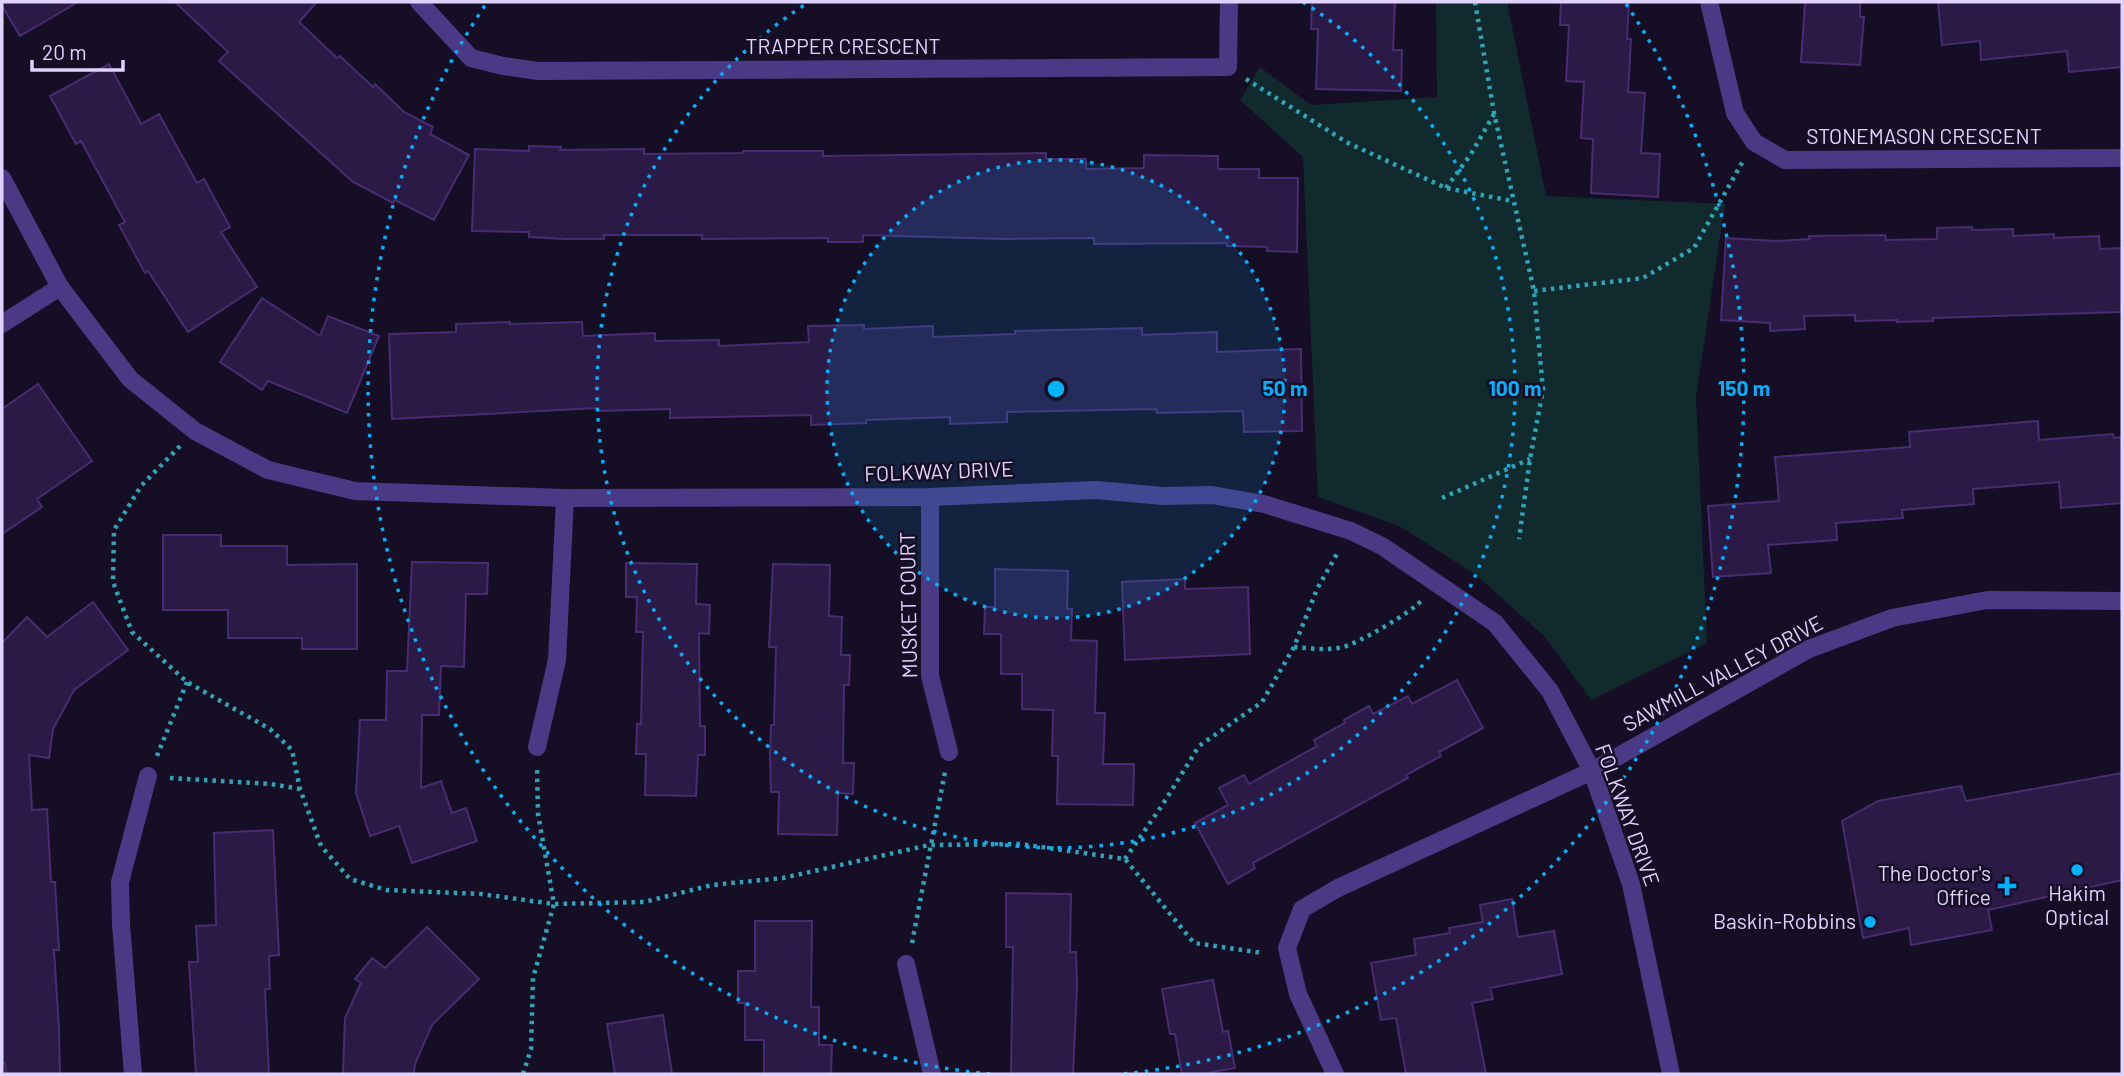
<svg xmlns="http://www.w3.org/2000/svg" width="2124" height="1076" font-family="Barlow,sans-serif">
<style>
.green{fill:#112a2e}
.building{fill:#2b1a46;stroke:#482c72;stroke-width:2}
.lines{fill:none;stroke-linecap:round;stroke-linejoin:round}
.path{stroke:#2ea4b7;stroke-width:4.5;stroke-dasharray:3.5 5;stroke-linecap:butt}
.minor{stroke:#4a3984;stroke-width:18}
.tertiary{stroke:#4a3984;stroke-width:18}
.ring{fill:none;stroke:#00b2fd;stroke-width:3.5;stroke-dasharray:3.5 7}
.poi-dot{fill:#00b2fd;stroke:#160e24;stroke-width:2.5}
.labels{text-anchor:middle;stroke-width:5;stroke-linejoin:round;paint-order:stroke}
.street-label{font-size:21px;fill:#e0d2ff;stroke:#160e24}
.poi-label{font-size:21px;fill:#e0d2ff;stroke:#160e24;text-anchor:end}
.centre{fill:#00b2fd;stroke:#160e24;stroke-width:3.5}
.ring-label{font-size:21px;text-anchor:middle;font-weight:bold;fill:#00b2fd;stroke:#160e24;stroke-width:5;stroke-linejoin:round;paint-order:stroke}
</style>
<rect width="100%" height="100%" fill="#160e24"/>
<!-- green -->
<path class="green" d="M1436,2H1507L1546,196L1725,204L1696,397L1707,643L1591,700L1545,637L1475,574L1399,526L1318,497L1303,157L1240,100L1260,67L1311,105L1437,97Z"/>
<!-- building -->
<path class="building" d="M2,2H78L20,36L2,6Z
M175,2H317L299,22L337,58L340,56L373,87L375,84L404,112L433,127L430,134L469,155L434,220L395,200L393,203L353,182L219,61L228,52Z
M1312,2H1395L1393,50H1402L1401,91L1316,89L1318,29H1311Z
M1561,2H1629L1627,39H1631L1628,92L1645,93L1641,153L1660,154L1658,197L1591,193L1593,139L1581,138L1584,82L1566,81L1569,25H1560Z
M1805,2H1860V17H1864L1860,65L1801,62Z
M1938,2H2122V67L2069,72L2067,51L1981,60L1980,41L1942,45Z
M109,64L141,124L159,114L197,183L204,179L230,227L221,232L257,287L188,332L148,271L145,273L119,225L125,222L81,141L76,144L50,96Z
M529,146L561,147L560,150L644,149V154L743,153V151H823V156L1046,153V159H1086V169L1144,168V155L1218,156V169H1259V178H1298L1297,252L1267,251V247L1227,246V243L1094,244V238L1002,239L863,235V242H828V238L702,239V235H604V239H566L529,237V232L472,231L475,149L529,151Z
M1972,227V230L2013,229V236L2054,234V238L2099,236L2100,249L2122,248V312L1933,318V321L1897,322V320L1855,321V315L1804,316L1805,329L1770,331V323L1721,320L1726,238L1776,241L1809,239V236L1885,235L1886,240L1937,239V228Z
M262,298L320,336L328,316L379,336L347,413L268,381L262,390L220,362Z
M510,322V324L582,322L583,336L655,333V341L719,340V346L809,342L808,326L864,325V329L933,326V337L1015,334V331L1142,328V335L1217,332V352L1301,349L1302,431L1244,432L1243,411L1157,413L1156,409L1007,412V422L950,424V417L866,420V423L811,425V415L670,418V409L597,411V408L392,419L389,334L456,332V324Z
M38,384L92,461L37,499L42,507L2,534V409Z
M2038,421L2039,440L2113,434L2114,438L2122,437V503L2061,508L2059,482L1973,489L1974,504L1902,510L1903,518L1836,523L1837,540L1768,545L1771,573L1713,577L1708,506L1779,501L1775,457L1910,447L1909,432Z
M163,535H221V546H287V565L357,564V649H302V638H228V610H163Z
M412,562L488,563L487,594H466L464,667L441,666L439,715H422L421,788L441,781L452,813L466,808L477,841L412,863L399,826L370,836L356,793L360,720H386L387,671H407Z
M626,563L697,564L696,604L710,605L709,634L699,633L700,726H705V755H698L696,796L645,795L646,754H636L637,724H641L643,632H636L637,597H626Z
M773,564L830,565L829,616L842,617L841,655H850L849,685H844L843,763H854L853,794L838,793L837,835L778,834L779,792H771L770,755L771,725H774L776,647H769Z
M995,569L1068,571L1067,609H1072L1071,640L1097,641L1095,713H1105L1103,764H1134L1133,805L1057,804L1058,756H1052L1053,710L1022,709V674H1001V634H984L985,607H995Z
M1185,579V589L1248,587L1250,654L1125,660L1122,582Z
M93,602L128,650L74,690L53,729L49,758L29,755L32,810L47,809L51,882H55L59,950H54L59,1029L60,1074H6L5,1063H2V643L27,617L47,637Z
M1457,680L1483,728L1439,752L1441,756L1406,775L1408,778L1253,863L1255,868L1228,884L1195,823L1228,805L1219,788L1244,775L1249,784L1317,746L1314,740L1345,723L1344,720L1369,706L1373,714L1408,696L1412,704Z
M2122,773V880L1988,910L1992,930L1911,945L1909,928L1863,938L1842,821L1878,801L1961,786L1966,801Z
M273,830L279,955L269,956L270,989H265L269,1074H196L189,962H198L196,926L216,925L214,833Z
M1006,893L1071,894L1070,952H1076L1077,987L1073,1074H1011L1013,947H1006Z
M1512,899L1518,937L1554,931L1562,974L1490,988L1493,999L1472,1003L1486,1074H1406L1396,1018L1381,1020L1371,963L1416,955L1414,939L1450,933L1449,928L1483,922L1480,905Z
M755,921H812L811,1007H819V1045H832L831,1074H764V1040H745V1003H738V971H755Z
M427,927L479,979L432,1025L415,1064L414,1074H343L345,1018L361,983L355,979L372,958L385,968Z
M1213,980L1223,1032L1228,1031L1235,1068L1201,1074H1182L1175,1034H1170L1162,989Z
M663,1015L672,1074H615L607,1024Z"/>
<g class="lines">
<!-- path -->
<path class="path" d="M1475,2L1494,113L1534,291L1543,390L1530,459L1519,539
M1246,79L1348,143L1446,188L1512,201
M1446,188L1471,154L1494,114
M1534,291L1643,278L1694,248L1743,161
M180,446L141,486L114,530L113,582L132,632L187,682L270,729L292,750L300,789L321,846L350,879L386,890L481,894L554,904L644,902L712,885L783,878L929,845L1020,844L1125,859L1194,943L1263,953
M1442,498L1530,459
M1294,647C1310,648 1327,651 1343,647C1359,643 1412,612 1422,600
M157,756L187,682
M170,778L271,784L300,789
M1125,859L1163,804L1199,746L1262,702L1294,647L1317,589L1337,554
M912,943L945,772
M523,1074L531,1049L533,978L554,904L538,814L537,769"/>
<!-- minor -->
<path class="minor" d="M419,2L471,58L503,66L538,71L1228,67L1229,2
M1709,2L1735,113L1754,142L1785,160L2122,158
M2,324L60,287
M930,497V676L949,752
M537,747L557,660L565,498
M906,964L932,1074
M133,1074L121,924L120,882L148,776
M1335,1074L1298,994L1287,948L1302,909L1338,888L1592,771"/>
<!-- tertiary -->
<path class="tertiary" d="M2,178L60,287L130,379L195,431L268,470L355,491L565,498L930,497L1096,490L1163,496L1212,495L1264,504L1351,531L1382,546L1495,623L1550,691L1592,771L1631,884L1671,1074
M1592,771L1809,649L1892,618L1987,600L2122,601"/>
</g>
<!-- distance rings -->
<circle cx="1056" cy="389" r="229" fill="#00b2fd" fill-opacity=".12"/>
<g class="ring">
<circle cx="1056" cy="389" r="229"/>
<path d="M1303 2A459 459 0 1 1 809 2"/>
<path d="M990 1074A688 688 0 0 1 486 4M1626 4A688 688 0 0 1 1122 1074"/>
</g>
<!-- markers -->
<g class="poi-dot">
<circle cx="2077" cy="870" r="7"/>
<path d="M2003.5 875.5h7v7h7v7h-7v7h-7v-7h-7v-7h7z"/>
<circle cx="1870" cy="922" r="7"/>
</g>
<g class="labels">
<!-- street labels -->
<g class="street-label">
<text x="843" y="54">TRAPPER CRESCENT</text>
<text x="1924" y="144">STONEMASON CRESCENT</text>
<text transform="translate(939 472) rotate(-2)" y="7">FOLKWAY DRIVE</text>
<text transform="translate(909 605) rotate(-91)" y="7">MUSKET COURT</text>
<text transform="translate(1723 674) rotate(-28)" y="7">SAWMILL VALLEY DRIVE</text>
<text transform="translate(1627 815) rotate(70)" y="7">FOLKWAY DRIVE</text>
</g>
<!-- poi labels -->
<g class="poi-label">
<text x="1991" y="881">The Doctor's<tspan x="1991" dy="24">Office</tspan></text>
<text x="2077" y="901" text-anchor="middle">Hakim<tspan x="2077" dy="24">Optical</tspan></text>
<text x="1856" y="929">Baskin-Robbins</text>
</g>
</g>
<circle cx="1056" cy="389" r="10" class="centre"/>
<g class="ring-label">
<text x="1285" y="396">50 m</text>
<text x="1515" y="396">100 m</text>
<text x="1744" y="396">150 m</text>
</g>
<!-- border -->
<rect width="2124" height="1076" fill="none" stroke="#e0d2ff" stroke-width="7"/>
<!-- scale -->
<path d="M32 60v10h91v-10" fill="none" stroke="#e0d2ff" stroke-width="3.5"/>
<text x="42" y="60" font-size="21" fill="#e0d2ff" stroke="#160e24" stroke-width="5" paint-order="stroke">20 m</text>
</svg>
